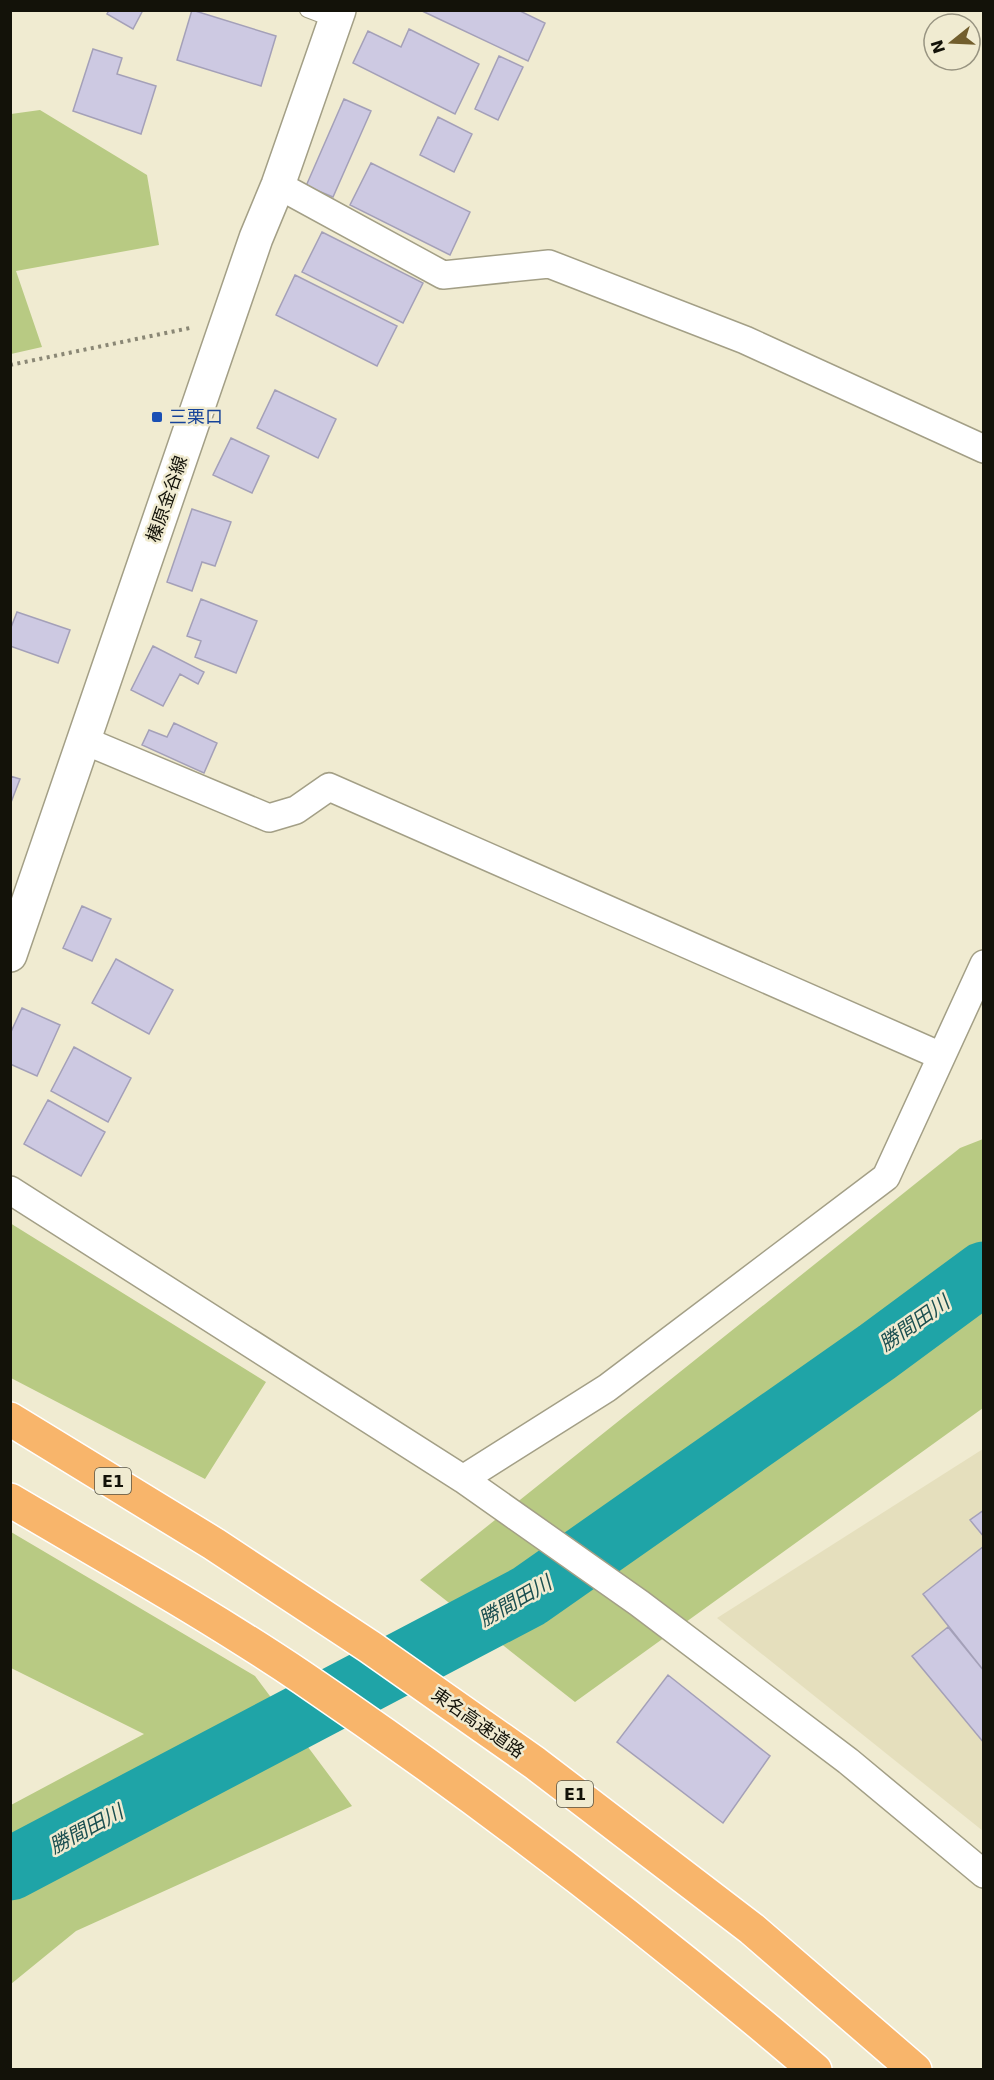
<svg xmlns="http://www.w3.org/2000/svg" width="994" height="2080" font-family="'DejaVu Sans','Noto Sans JP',sans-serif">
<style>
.built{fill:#e5dfbd}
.green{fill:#b8ca83}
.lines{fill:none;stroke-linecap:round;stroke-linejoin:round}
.river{stroke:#1fa4a7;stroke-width:63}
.building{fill:#cdc9e2;stroke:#a4a0b8;stroke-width:1.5}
.lane-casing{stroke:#a39f86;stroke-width:16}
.street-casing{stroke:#a39f86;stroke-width:30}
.secondary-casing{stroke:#a39f86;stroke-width:36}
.highway-casing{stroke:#fff;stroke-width:36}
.path{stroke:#8a8775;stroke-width:4;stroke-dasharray:3 4.5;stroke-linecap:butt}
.lane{stroke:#fff;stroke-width:14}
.street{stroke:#fff;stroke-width:27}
.secondary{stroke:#fff;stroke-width:33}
.highway{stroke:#f8b56b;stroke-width:33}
.transit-dot{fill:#1a4fb4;stroke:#f0ebd1;stroke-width:2}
.labels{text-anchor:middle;stroke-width:5;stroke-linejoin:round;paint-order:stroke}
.shield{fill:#f0ebd1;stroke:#555345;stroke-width:1.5}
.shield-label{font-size:16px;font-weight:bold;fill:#131209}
.transit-label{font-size:18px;fill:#164399;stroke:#f0ebd1;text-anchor:start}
.street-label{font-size:18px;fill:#131209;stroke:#f0ebd1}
.water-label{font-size:20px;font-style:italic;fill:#1b4f50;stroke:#f0ebd1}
</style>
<rect width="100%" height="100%" fill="#f0ebd1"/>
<!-- built -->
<path class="built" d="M983,1449V1831L717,1618Z"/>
<!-- green -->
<path class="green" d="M40,110L147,175L159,245L16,271L42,347L11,354V114Z
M983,1139V1408L575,1702L420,1580L960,1148Z
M10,1223L266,1382L205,1479L11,1378Z
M11,1532L255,1676L352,1806L76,1931L11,1984V1805L144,1734L11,1668Z"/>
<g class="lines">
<!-- river -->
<path class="river" d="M10,1869L529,1596L877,1352L984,1273"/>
</g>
<!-- building -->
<path class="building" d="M109,10H143L133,29L107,14Z
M192,10L276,36L261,86L177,60Z
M420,10H518L545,23L528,61Z
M409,29L479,64L455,114L353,63L368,31L401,47Z
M93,49L122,58L117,74L156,86L141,134L73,111Z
M499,56L523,67L498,120L475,109Z
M344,99L371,111L333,197L306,186Z
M438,117L472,134L454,172L420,155Z
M371,163L470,212L450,255L350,205Z
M322,232L423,283L403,323L302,272Z
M295,275L397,326L377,366L276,315Z
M275,390L336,419L318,458L257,428Z
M231,438L269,456L252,493L213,475Z
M192,509L231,522L215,566L202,562L192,591L167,582Z
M201,599L257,621L236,673L195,657L201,641L187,636Z
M17,612L70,630L58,663L10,646V630Z
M153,646L204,672L198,684L180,674L163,706L131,690Z
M174,723L217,743L204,773L142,745L149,730L167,737Z
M10,776L20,779L10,805Z
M82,906L111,919L92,961L63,948Z
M116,959L173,990L149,1034L92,1003Z
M22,1008L60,1025L37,1076L10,1064V1034Z
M74,1047L131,1078L108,1122L51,1091Z
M48,1100L105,1132L81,1176L24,1144Z
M984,1510V1537L970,1520Z
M984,1546V1671L923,1594Z
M948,1627L984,1671V1743L912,1656Z
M668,1675L770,1756L723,1823L617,1742Z"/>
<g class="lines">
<defs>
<path id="lane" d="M307,10L336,21"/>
<path id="street" d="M278,185L443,275L549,264L745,340L984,449
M83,740L269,818L296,810L329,787L941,1056
M10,1190L463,1479L639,1603L848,1761L984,1874
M463,1479L607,1388L886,1177L984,964"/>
<path id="secondary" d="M10,955L256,238L278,185L339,10"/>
<path id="highway" d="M10,1419L214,1544L370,1647L535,1763L752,1929L915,2070
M10,1500C108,1558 208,1614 303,1678C481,1799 651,1930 815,2070"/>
</defs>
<!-- lane casing -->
<use href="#lane" class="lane-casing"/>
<!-- street casing -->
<use href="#street" class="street-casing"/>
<!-- secondary casing -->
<use href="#secondary" class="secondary-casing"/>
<!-- highway casing -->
<use href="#highway" class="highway-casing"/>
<!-- path -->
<path class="path" d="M10,365L190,328"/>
<!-- lane -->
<use href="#lane" class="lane"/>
<!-- street -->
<use href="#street" class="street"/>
<!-- secondary -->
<use href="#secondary" class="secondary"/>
<!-- highway -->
<use href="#highway" class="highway"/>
</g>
<!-- markers -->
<rect class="transit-dot" x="151" y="411" width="12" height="12" rx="3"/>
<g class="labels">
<!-- shield labels -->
<g class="shield">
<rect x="95" y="1468" width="36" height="26" rx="4.5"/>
<rect x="557" y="1781" width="36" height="26" rx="4.5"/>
</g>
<g class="shield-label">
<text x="113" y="1487">E1</text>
<text x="575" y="1800">E1</text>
</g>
<!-- transit labels -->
<g class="transit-label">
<text x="169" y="423">三栗口</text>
</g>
<!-- street labels -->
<g class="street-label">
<text transform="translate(167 499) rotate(-71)" y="6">榛原金谷線</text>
<text transform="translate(478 1723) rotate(35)" y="6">東名高速道路</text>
</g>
<!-- water labels -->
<g class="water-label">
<text transform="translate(914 1323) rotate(-35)" y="7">勝間田川</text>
<text transform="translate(515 1601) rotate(-30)" y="7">勝間田川</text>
<text transform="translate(86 1829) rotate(-28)" y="7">勝間田川</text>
</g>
</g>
<!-- border -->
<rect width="994" height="2080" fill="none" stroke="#131209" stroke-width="24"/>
<!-- north arrow -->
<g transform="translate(952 42) rotate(252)"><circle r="28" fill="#f0ebd1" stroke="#989481" stroke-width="1.5"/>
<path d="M0-4.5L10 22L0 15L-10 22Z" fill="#725e2d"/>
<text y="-9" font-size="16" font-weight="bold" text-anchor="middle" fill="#131209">N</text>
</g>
</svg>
